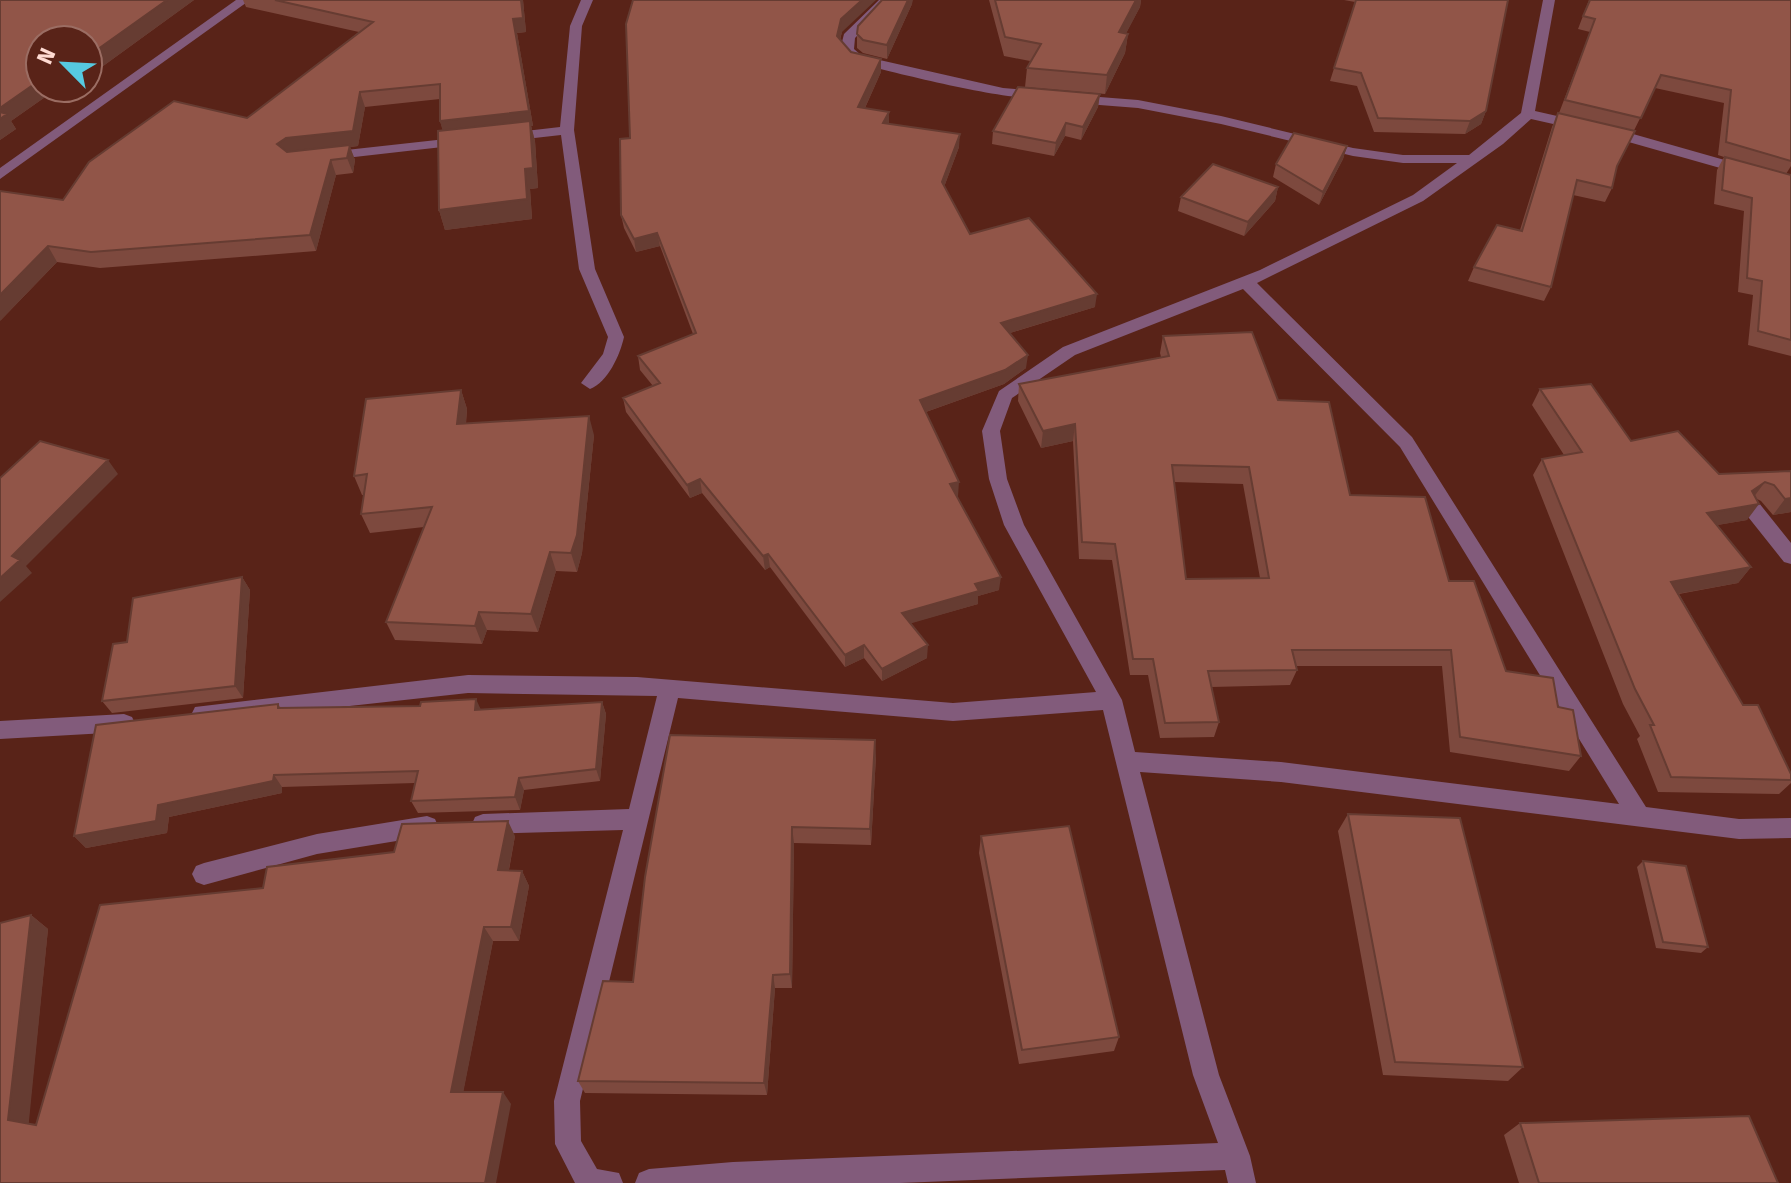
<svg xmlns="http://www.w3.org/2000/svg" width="1791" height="1183" font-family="'Fira Sans',sans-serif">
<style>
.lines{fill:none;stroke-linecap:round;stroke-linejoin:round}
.minor{fill:#825b7b;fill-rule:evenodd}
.wall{fill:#7d493e;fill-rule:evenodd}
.shaded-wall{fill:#663c32}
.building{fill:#915548;stroke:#663c32;stroke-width:2;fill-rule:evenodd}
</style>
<rect width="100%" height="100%" fill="#592318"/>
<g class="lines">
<!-- minor -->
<path class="minor" d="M236,0H250L0,179V168Z
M581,0H593L582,26L574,130L595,269L624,337C620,355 608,382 590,389L581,383L603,354L608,337L579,269L561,135L507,141L500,137L507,133L560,127L570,26Z
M879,0H892L855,38L854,49L862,56L1003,88L1042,91L1049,95C1031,109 882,69 852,62L840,50L844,34Z
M1543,0H1555L1535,111L1619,130L1791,179V188L1611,137L1531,119L1503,144L1423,201L1257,283L1412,437L1646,807L1739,819L1791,818V838L1739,839L1281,782L1140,772L1219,1075L1250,1156L1256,1183H1228L1225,1170L900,1183H635L639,1173L649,1169L733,1162L1218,1143L1193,1075L1103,710L953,721L678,698L580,1101L581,1141L597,1169L619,1173L623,1183H575L555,1144L554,1101L623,830L483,834L475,831L472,824L475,817L483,814L629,809L657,696L468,693L203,722L195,719L192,713L195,707L468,675L637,677L953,703L1096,692L1004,525L989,479L982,431L999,391L1063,347L1260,270L1413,195L1457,163H1403L1353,156L1221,124L1138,108L1074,103L1067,99L1074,95L1138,100L1221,116L1353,148L1403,155H1469L1521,113ZM1243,289L1400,447L1619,804L1281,762L1135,752L1122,700L1024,525L1007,479L1000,431L1012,398L1075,355Z
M464,137L471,141L469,144L328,160L321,156L328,152Z
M1752,501L1759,503L1791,543V564L1784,562L1745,513L1743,508Z
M124,714L132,717L135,723L132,729L124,732L0,739V721Z
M427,816L435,819L438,826L435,833L427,836L317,854L204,885L196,882L192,874L196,866L204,863L317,834Z"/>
</g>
<!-- wall -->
<path class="wall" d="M0,0H194L99,69L88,67V40L40,88H58L11,121L16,129L0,140Z
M243,0H523L526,32L517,33L533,126H531L535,141L538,188L530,189L532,219L445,230L439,210L443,130L440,121V99L365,107L358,146L350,147L355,160L353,173L336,175L316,251L100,268L57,262L0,321L63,200L247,118L359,32L246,7Z
M989,0H1141L1140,7L1126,33L1128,34L1125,53L1105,94L1025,87L1027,68L1030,61L1004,56Z
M1344,0H1508L1486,111L1481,124L1465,134L1374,132L1357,86L1330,81L1355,2Z
M1589,0H1791V166L1786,174L1791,175V356L1748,345L1753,295L1738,292L1744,211L1714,204L1717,170L1724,157L1718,155L1724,103L1655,88L1616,167L1612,188L1605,202L1573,195L1551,287L1544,301L1468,281L1474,267L1520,230L1552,127L1558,113H1559L1590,32L1578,29Z
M912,4L887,59L863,53L857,48V34Z
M842,32L840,40L851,52L881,72L865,108L889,112V124L959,147L944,187L970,234L1095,307L1010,333L1026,368L1004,384L926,412L958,496H957L999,590L978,596V604L910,623L927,658L882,681L864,658L845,667L770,567L765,570L702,493L690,498L626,412L623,398L653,386L640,370L638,356L693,334L660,246L636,252L624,228L621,215L630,138Z
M1100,94L1098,107L1081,140L1065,136L1054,156L992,144L993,131Z
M1347,146L1343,159L1319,205L1273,177L1276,164Z
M1278,187L1275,201L1244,236L1178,211L1181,197Z
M1163,336L1278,400L1350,495L1449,581L1506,671L1558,707L1581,756L1569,771L1450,752L1442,666H1296L1297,670L1290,685L1212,687L1219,722L1214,737L1160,738L1148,675H1130L1112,560L1079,559L1073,441L1041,448L1018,401L1019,384L1161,357L1160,353ZM1174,482L1243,484L1260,578L1186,579Z
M1540,389L1631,441L1719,474L1791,471V512L1773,515L1761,501L1757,499L1747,520L1717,525L1751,567L1738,583L1679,594L1743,705L1791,774V783L1779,794L1658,792L1637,739L1640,736L1623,704L1533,475L1542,459L1564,455L1532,405Z
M461,390L467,409L466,424L594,435L582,553L577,572L556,571L538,632L487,630L482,644L395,640L386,622L424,527L370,533L361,514L364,495H362L354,476Z
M242,577L250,590L243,698L112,713L102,701L127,642Z
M602,702L606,714L600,781L524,790L520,810L418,813L411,801L415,783L282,787V793L169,817L167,833L86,848L74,836L278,704L281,708L481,710Z
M876,756L871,845L794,843L792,988H775L767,1095L585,1093L578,1081L633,982L645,877Z
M1348,814L1523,1067L1508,1081L1383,1075L1338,831Z
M515,836L509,870L522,871L529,886L519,941H493L463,1092L511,1104L0,1183L31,915L48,929L28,1124L36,1125L263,888L394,852Z
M981,836L1119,1037L1114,1051L1019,1064L979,853Z
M1643,861L1708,947L1701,953L1656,948L1637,867Z
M1520,1123L1778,1183H1519L1504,1135Z"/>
<!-- shaded-wall -->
<path class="shaded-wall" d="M167,0H194L99,69L91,54Z
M521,0H523L526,32L517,33L533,126H531L535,141L538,188L530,189L532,219L445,230L439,210L444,136L440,121L513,19Z
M862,0H876L842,32L837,49V36L841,19Z
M908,0H913L912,4L887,59V45Z
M1136,0H1141L1140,7L1117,51L1119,32Z
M1128,34L1125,53L1105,94L1107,75Z
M881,59V72L859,121L858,107Z
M40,80V88H58L11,121L16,129L0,140V108Z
M360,92L365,107L358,146L350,147L355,160L353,173L347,158L283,159L277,144Z
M1100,94L1098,107L1081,140L1083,127Z
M1486,111L1481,124L1465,134L1470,121Z
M889,112V125L883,123Z
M1066,123L1065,136L1054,156L1056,143Z
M960,134L959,147L941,195L942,182Z
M1347,146L1343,159L1319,205L1323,192Z
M331,160L336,175L316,251L310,235Z
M1278,187L1275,201L1244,236L1248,222Z
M657,233L660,246L636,252L634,239Z
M48,246L57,262L0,321V295Z
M1097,294L1095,307L1000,336L1001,323Z
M1028,355L1026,368L1004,384L920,414V400Z
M461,390L467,409L464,443L457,424Z
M589,416L594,435L582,553L577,572L571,553Z
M1075,424L1073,441L1041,448L1043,431Z
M108,460L118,474L26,566L32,573L0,602V578L12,556Z
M700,479L702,493L690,498L687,485Z
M959,482L958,496L949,498L950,484Z
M1765,482L1753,498L1752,491Z
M1791,498V512L1773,515L1785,499Z
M1759,504L1747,520L1695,529L1707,513Z
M550,552L556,571L538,632L531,614Z
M768,554L770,567L765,570L763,556Z
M1751,567L1738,583L1660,597L1671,582Z
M242,577L250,590L243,698L235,686Z
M1001,577L999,590L978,596V604L902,626V613L975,584Z
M479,612L487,630L482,644L475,626Z
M864,645V658L845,667V655Z
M928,645L927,658L882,681V669Z
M476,699L482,712L475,710Z
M602,702L606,714L600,781L596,769Z
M875,740L876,756L871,845L870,829Z
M274,775L282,787V793L169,817L167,833L86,848L74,836L158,805Z
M519,778L524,790L520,810L515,797Z
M508,821L515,836L506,885L498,870Z
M792,827L794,843L792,988L790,974Z
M522,871L529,886L519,941L511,927Z
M31,915L48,929L28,1131L8,1120Z
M484,927L493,941L461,1104L451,1092Z
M773,975L775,988L767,1095L764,1083Z
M503,1092L511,1104L496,1183H485Z"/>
<!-- building -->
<path class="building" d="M0,0H167L91,54L88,53V40H40V80L0,108Z
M275,0H521L523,18L513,19L529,111L440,121V84L360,92L353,131L286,138L277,144L287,152L350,145L347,158L331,160L310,235L91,252L48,246L0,295V191L63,200L89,162L174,101L247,118L373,22Z
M633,0H862L841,19L837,36L851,52L881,59L858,107L889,112L883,123L960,134L942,182L970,234L1029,218L1097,294L1001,323L1028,355L1005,370L920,400L959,482L950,484L1001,577L975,584L979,591L902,613L928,645L882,669L864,645L845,655L768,554L763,556L700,479L687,485L623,398L660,383L638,356L696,333L657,233L634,239L621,215L620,139L630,138L626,24Z
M882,0H908L887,45L863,40L857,34L858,26Z
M995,0H1136L1119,32L1128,34L1107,75L1027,68L1041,44L1005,37Z
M1356,0H1508L1486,111L1470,121L1378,118L1361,73L1334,68Z
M1590,0H1791V161L1726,142L1731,90L1661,75L1641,118L1565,100L1595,19L1583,16Z
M1018,87L1100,94L1083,127L1066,123L1056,143L993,131Z
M0,112L7,114L0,119Z
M1558,113L1635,131L1617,166L1612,188L1577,180L1551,287L1474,267L1497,225L1522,231Z
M530,121L533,168L525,169L527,199L439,210L438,131Z
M1294,133L1347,146L1323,192L1276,164Z
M1725,157L1791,175V340L1758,331L1762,281L1747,278L1752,198L1722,190Z
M1213,164L1278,187L1248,222L1181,197Z
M1252,332L1278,400L1329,402L1350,495L1425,497L1449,581H1474L1506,671L1553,678L1558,707L1573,710L1581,756L1460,737L1451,650H1292L1297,670L1208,671L1219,722L1165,723L1153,659H1133L1115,544L1082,542L1075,424L1043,431L1019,384L1169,356L1163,336ZM1172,465L1249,467L1269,578L1186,579Z
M1591,384L1631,441L1678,431L1719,474L1791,471V498L1785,499L1774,485L1765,482L1752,491L1759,504L1707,513L1751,567L1671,582L1743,705H1758L1791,774V780L1671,777L1650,725H1654L1635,689L1542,459L1582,452L1540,389Z
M461,390L457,424L589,416L577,535L571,553L550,552L531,614L479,612L475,626L386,622L432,507L361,514L367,474L354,476L366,399Z
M40,441L108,460L12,556L20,560L0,578V478Z
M242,577L235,686L102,701L113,644L127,642L133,598Z
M476,699L475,710L602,702L596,769L519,778L515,797L411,801L418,771L274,775L273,781L158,805L156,821L74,836L96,725L278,704V708L420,706L421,702Z
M670,735L875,740L870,829L792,827L790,974L773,975L764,1083L578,1081L603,981L633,982L645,877Z
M1348,814L1460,818L1523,1067L1395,1062Z
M508,821L498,870L522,871L511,927H484L451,1092H503L485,1183H0V923L31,915L8,1120L36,1125L100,905L263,888L267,867L394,852L402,824Z
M1069,826L1119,1037L1022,1050L981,836Z
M1643,861L1686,866L1708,947L1663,942Z
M1749,1116L1778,1183H1539L1520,1123Z"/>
<!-- north arrow -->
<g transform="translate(64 64) rotate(294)"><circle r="38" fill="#592318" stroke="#9b6d63" stroke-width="2"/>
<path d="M0-6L14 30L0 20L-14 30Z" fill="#56c9e0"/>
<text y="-12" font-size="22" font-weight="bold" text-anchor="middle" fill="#ffdbd3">N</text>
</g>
</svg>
